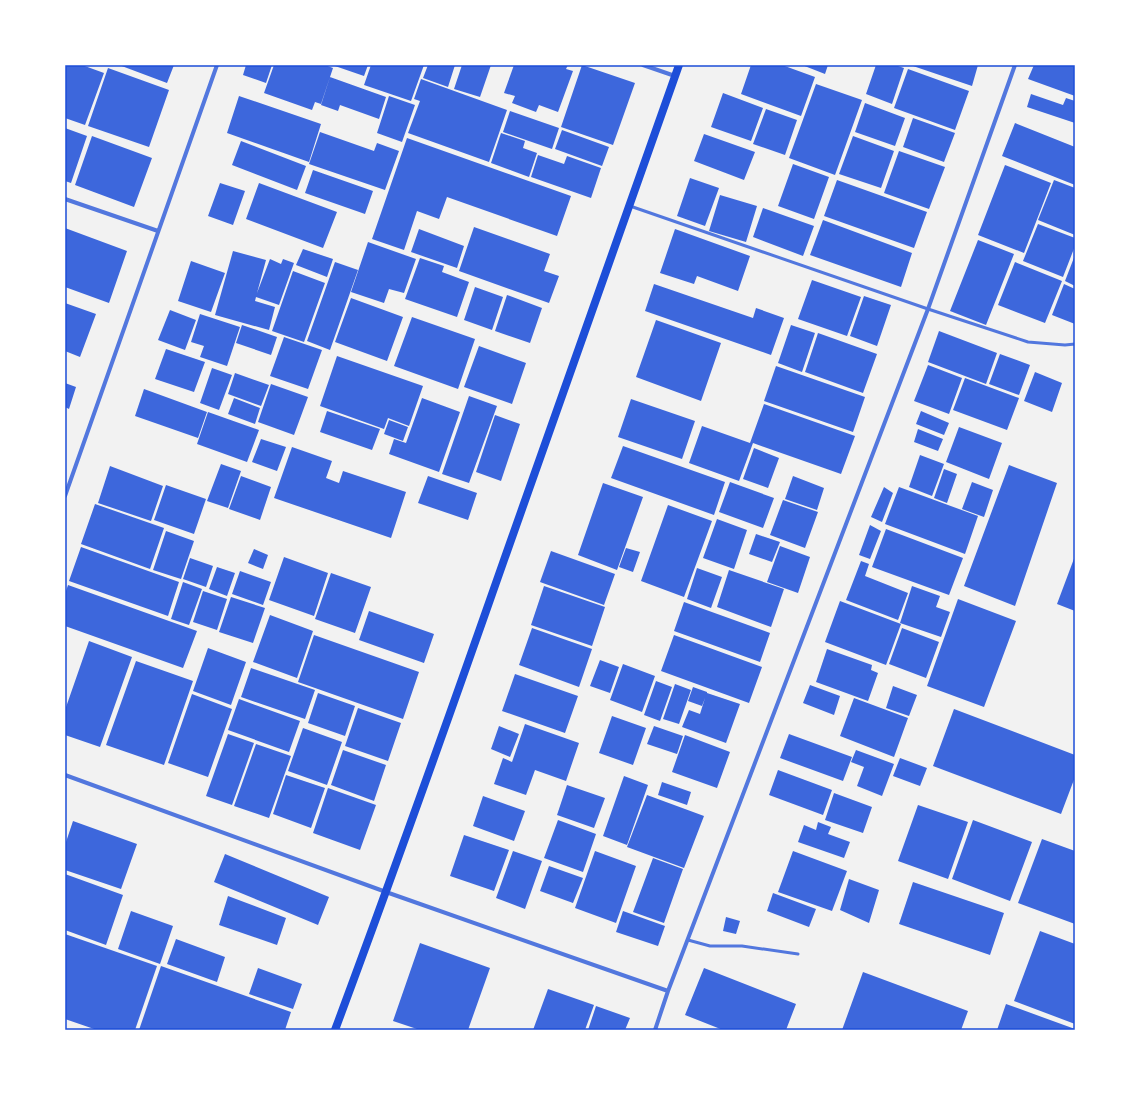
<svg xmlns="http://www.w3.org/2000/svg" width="1140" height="1095" font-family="Rubik,sans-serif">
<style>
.building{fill:#3d67dc}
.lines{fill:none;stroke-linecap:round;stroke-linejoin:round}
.service{stroke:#5277de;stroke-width:3}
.minor{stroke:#5277de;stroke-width:4}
.secondary{stroke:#1d4ed8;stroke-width:8}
.neatline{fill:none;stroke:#1d4ed8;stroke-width:1.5}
</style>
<rect width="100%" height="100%" fill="#f2f2f2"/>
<!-- building -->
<path class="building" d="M65,65H82L104,73L85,125L65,118Z
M119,65H174L167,83Z
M246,65H272L266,83L243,75Z
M274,65H325L333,68L321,104L315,102L312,110L264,93Z
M332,65H368L364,76Z
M371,65H424L411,101L364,85Z
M428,65H455L448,87L423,78Z
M462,65H491L480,97L454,89Z
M514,65H568L566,69L573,71L558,112L539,105L536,112L512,103L515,96L504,93Z
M582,65L635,83L613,145L561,127Z
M751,65H782L815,77L801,116L741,94Z
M802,65H828L825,74Z
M876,65H895L904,68L892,104L866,94Z
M910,65H978L972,86Z
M1034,65H1075V96L1028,79Z
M108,68L169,90L149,147L88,126Z
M908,69L969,91L955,130L894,108Z
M330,77L386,97L379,119L340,105L338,111L321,105Z
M421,79L507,110L489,162L408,133L420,101L414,99Z
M816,84L862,100L835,175L789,158Z
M723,93L763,108L751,141L711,127Z
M1031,94L1063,105L1066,98L1075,101V123L1027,107Z
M239,96L321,124L309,162L227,133Z
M389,96L415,105L402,142L377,133Z
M865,103L905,118L895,146L855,132Z
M766,109L797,120L785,155L753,144Z
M510,111L559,128L552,149L503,132Z
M913,118L955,133L944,162L903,147Z
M1015,123L1075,147V185L1002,156Z
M65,128L87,136L71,183L65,181Z
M562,130L609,147L602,166L555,149Z
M320,132L374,151L377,143L399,151L385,190L309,164Z
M501,133L525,141L523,148L537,153L529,177L491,163Z
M704,134L755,152L744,180L694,161Z
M92,136L152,158L134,207L75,185Z
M853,136L894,151L881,188L839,174Z
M407,138L571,196L557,236L447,197L439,219L417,211L404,250L372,239Z
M241,141L306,166L297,190L232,165Z
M899,151L945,167L929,209L884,193Z
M538,155L564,164L567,156L601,168L591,198L531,177Z
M793,164L829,177L814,219L778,206Z
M1005,165L1051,183L1024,253L978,235Z
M313,170L373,191L365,214L305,193Z
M690,178L719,188L705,226L677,216Z
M837,180L927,212L914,248L824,216Z
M1054,180L1075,188V235L1038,220Z
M220,183L245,191L233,225L208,216Z
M259,183L337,212L323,248L246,219Z
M720,195L757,206L746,242L709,231Z
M763,208L814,226L803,256L753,237Z
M823,220L912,253L901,287L810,255Z
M1038,224L1075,238V246L1063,277L1023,261Z
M474,227L550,254L544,271L559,276L549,303L459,271Z
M65,228L127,251L109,303L65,287Z
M419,229L464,246L457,268L411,252Z
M675,229L750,256L738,291L697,276L694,284L660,273Z
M978,240L1014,254L986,325L950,311Z
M368,242L416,259L404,293L389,289L384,303L351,292Z
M303,249L333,259L327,277L296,265Z
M233,251L266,260L257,293L270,259L281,264L283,259L294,263L279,305L256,297L255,301L275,307L269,330L215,315Z
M1075,255V286L1065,281Z
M420,258L444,266L442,272L469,282L457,317L405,299Z
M191,261L225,273L211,312L178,301Z
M335,262L358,270L330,350L307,341Z
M1015,262L1062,281L1045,323L998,305Z
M293,271L325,283L304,342L272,331Z
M812,280L861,297L847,336L798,319Z
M654,284L753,318L756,308L784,318L771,355L645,311Z
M1064,284L1075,289V324L1052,315Z
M475,287L503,297L492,330L464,320Z
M507,295L542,308L530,343L495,331Z
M864,296L891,305L877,346L850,336Z
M351,298L403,317L387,361L335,342Z
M65,303L96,314L80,357L65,351Z
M170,310L196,320L185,350L158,340Z
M200,314L240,327L227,366L200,357L204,346L191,342Z
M412,317L475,339L458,389L394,366Z
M656,320L721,343L701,401L636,377Z
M242,325L277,337L271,355L236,343Z
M791,325L815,333L802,372L778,363Z
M939,331L997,353L986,384L928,362Z
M818,333L877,354L863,393L805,372Z
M284,337L322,350L308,389L270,376Z
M479,346L526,363L512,404L464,387Z
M166,349L205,362L194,392L155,379Z
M1000,354L1030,365L1019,395L989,384Z
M337,356L423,386L409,426L388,418L384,429L320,406Z
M928,365L962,378L949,414L914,401Z
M776,366L865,397L853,432L764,401Z
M212,368L232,375L219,410L200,403Z
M1035,372L1062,383L1052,412L1024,401Z
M235,373L269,385L261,406L228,394Z
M965,378L1019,398L1007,430L953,410Z
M65,383L76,387L69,409L65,407Z
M271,384L308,397L294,435L258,422Z
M144,389L207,412L198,438L135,416Z
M469,396L497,406L469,483L442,474Z
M234,398L260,408L255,424L228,414Z
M422,398L460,412L439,472L389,454L394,439L406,443Z
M631,399L695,421L682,459L618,437Z
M764,404L855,436L841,474L753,443L739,481L689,463L702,426L750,443Z
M327,411L380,429L372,450L320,432Z
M921,411L949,423L944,435L916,424Z
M208,412L259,430L247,462L197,444Z
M495,415L520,424L501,481L476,472Z
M389,420L408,427L403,441L384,434Z
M959,427L1002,443L989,479L946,462Z
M918,429L943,439L938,451L914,442Z
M261,439L286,447L277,471L252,462Z
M623,446L725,482L714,515L611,478Z
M292,447L332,461L326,478L339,483L343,471L406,492L391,538L274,498Z
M754,448L779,458L768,488L743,479Z
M920,455L944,464L932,496L909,487Z
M221,464L241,471L228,508L207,501Z
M1009,465L1057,483L1015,606L964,586Z
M110,466L163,486L151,521L98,503Z
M944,469L957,474L947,503L934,498Z
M241,476L271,487L260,520L229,509Z
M428,476L477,493L468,520L418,503Z
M793,476L824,488L817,510L785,499Z
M730,482L774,498L763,528L719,512Z
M972,482L993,490L984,517L962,509Z
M603,483L643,497L617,570L578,555Z
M166,485L206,499L194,534L154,520Z
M884,487L893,493L882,522L871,517Z
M899,487L978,516L965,554L885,524Z
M783,500L818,512L805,548L770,535Z
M95,504L164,528L150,569L81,544Z
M668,505L712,521L684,597L641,581Z
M717,519L747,530L734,569L703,558Z
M870,525L881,531L870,559L859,555Z
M886,529L963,558L949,595L872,567Z
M166,531L194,541L181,579L153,570Z
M756,534L780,542L772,562L749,554Z
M780,546L810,557L798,593L767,582Z
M81,547L179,582L168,616L69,581Z
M626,548L640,552L633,572L619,567Z
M254,549L268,555L263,569L248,563Z
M551,551L615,574L604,605L540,582Z
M1075,556V611L1057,604Z
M284,557L328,573L314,616L269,600Z
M190,558L213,566L206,587L183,579Z
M861,561L869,564L865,576L908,593L898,620L846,600Z
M217,567L235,573L227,596L209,589Z
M697,568L722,577L711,608L687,599Z
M729,570L784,589L771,627L717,607Z
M240,571L271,582L263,605L232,594Z
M331,573L371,587L355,633L315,619Z
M183,582L202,589L189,625L171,619Z
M68,585L197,631L183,668L65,626V594Z
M544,586L605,607L592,646L531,625Z
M912,586L940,596L936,607L950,612L941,637L900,623Z
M203,591L227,599L217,630L193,622Z
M231,597L265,608L253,643L219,632Z
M958,599L1016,621L984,707L927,686Z
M840,601L901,624L886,665L825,642Z
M684,602L770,633L760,662L674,631Z
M369,611L434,634L424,663L359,640Z
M270,615L313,631L297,678L253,662Z
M532,628L592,649L579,687L519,665Z
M902,628L939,642L926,678L889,664Z
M314,635L419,672L403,719L298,682Z
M674,635L762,667L749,703L661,671Z
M89,641L132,657L100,747L65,735V710Z
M208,648L246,662L231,705L193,691Z
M827,649L872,665L871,670L878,673L868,701L816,682Z
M600,660L619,667L610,693L590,686Z
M136,661L193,681L164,765L106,745Z
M623,664L655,676L642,712L610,700Z
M251,668L315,690L305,719L241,697Z
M515,674L578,696L565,733L502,711Z
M656,681L672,687L660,721L644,715Z
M675,684L691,690L679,724L663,719Z
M810,685L840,696L834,715L803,703Z
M893,686L917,695L909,716L886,708Z
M693,687L707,692V693L740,704L726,743L682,727L689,710L700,714L705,698L702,706L688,701Z
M318,693L355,706L345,736L308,723Z
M192,694L232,709L208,777L168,763Z
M854,698L908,718L894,757L840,736Z
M239,699L300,721L289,752L228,730Z
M358,708L401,723L388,761L345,746Z
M954,709L1075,755V777L1061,814L933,766Z
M612,716L646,728L633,765L599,753Z
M525,724L579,743L566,781L535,770L526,795L494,784L503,758L512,762Z
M499,726L519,734L510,757L491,749Z
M654,726L683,736L677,754L647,744Z
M303,728L342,742L327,785L288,771Z
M228,734L254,743L232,805L206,796Z
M789,734L852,757L843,781L780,758Z
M685,735L730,752L717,788L672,772Z
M256,744L291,756L269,818L234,806Z
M343,750L386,765L374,801L331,785Z
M856,750L894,764L882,796L857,786L864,767L851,762Z
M900,758L927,768L920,786L893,776Z
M778,770L832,790L823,815L769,795Z
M286,775L325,788L311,828L273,814Z
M624,776L648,785L627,845L603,836Z
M662,782L691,792L687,805L658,795Z
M567,785L605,798L594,828L557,815Z
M328,788L376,805L360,850L313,833Z
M834,793L872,807L863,833L825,820Z
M647,795L704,816L684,868L627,847Z
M483,796L525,811L514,841L473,826Z
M918,805L968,822L948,879L898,861Z
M558,820L596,834L583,872L544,858Z
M973,820L1032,842L1010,901L952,879Z
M73,821L137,844L121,889L65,870V845Z
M818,822L831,827L828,834L850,842L844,858L798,842L804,825L816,830Z
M464,835L509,850L494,891L450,876Z
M1042,839L1075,851V924L1018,903Z
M513,851L542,861L525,909L496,898Z
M595,851L636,866L616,923L575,908Z
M793,851L847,871L832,911L778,892Z
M225,854L329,897L318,925L214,882Z
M653,858L683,869L664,923L633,912Z
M549,866L583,878L573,903L540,891Z
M65,874L123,895L106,945L65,930Z
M849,879L879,890L869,923L840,910Z
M913,882L1004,913L990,955L899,924Z
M773,893L816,909L809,927L767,911Z
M228,896L286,918L277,945L219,925Z
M131,911L173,926L160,964L118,949Z
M623,911L665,926L658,946L616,932Z
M726,917L740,921L736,934L723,931Z
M1040,931L1075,944V1024L1014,1001Z
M65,934L157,966L135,1030H97L65,1019Z
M176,939L225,957L217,982L167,964Z
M420,943L490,968L468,1030H420L393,1021Z
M161,966L291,1012L285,1030H139Z
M258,968L302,984L293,1009L249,994Z
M704,968L796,1004L786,1030H723L685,1015Z
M863,972L968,1011L961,1030H842Z
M548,989L594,1005L585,1030H533Z
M1006,1004L1075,1029V1030H997Z
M596,1006L630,1018L625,1030H588Z"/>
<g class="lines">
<!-- service -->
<path class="service" d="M630,206L928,309L1028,342L1065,345L1075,344
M688,940L710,946H742L798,954"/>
<!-- minor -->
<path class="minor" d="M643,65L675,76
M65,199L158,231
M65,496L217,65
M65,775L386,892L668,991
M655,1030L668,991L928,309L1015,65"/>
<!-- secondary -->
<path class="secondary" d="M335,1030C393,874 449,717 504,560C561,395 620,230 679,65"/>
</g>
<!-- border -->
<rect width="1140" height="1095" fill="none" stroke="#ffffff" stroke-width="132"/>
<rect x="66" y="66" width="1008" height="963" class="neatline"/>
</svg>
